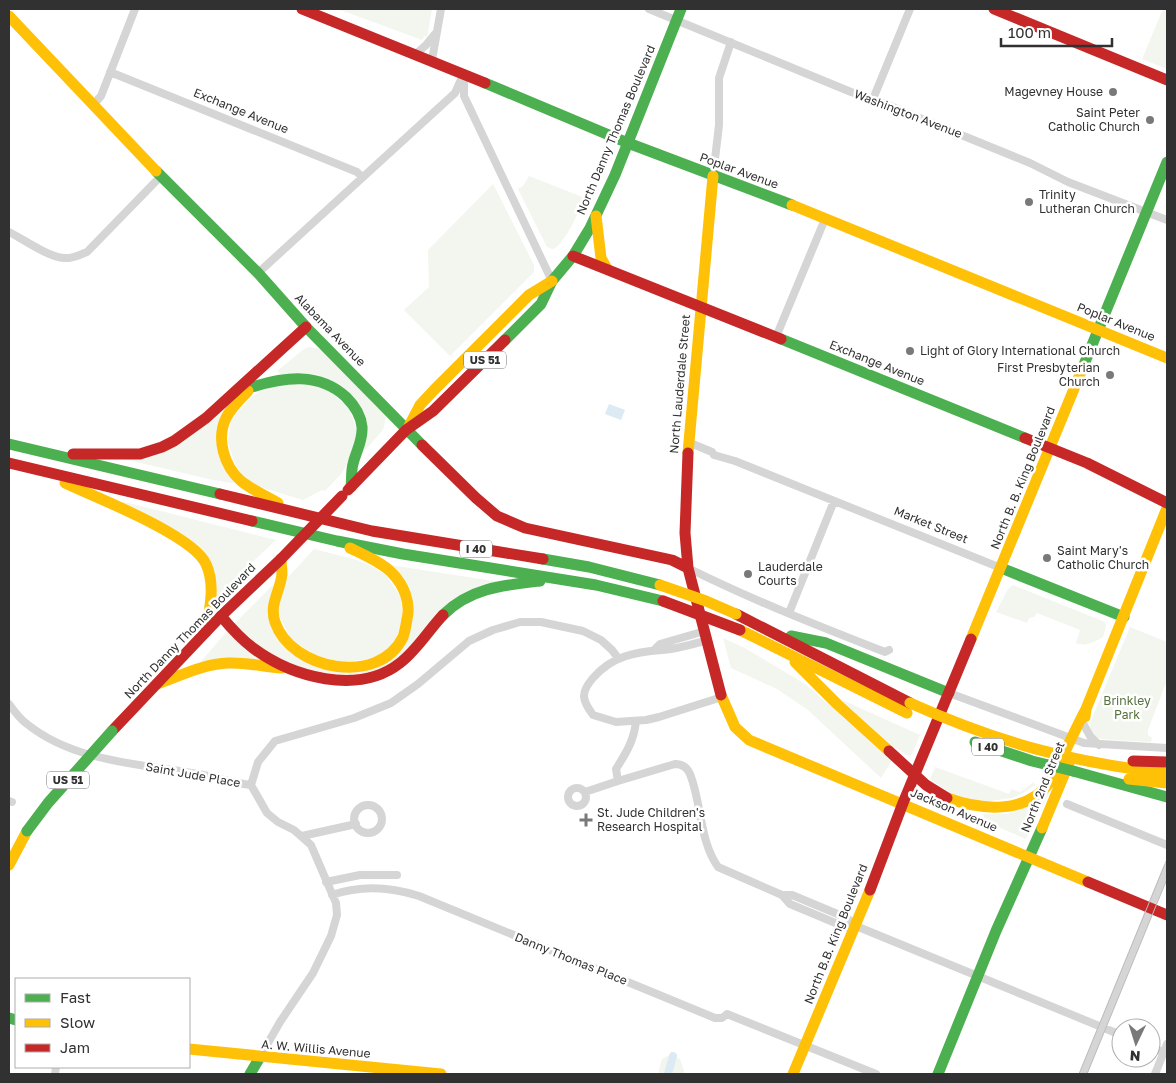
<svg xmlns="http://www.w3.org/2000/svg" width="1176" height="1083" font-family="'Golos Text',sans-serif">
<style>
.green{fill:#f2f6ee}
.water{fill:#dbeaf3}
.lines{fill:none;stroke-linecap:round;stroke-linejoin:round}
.canal{stroke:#dbeaf3;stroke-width:8}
.street{stroke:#d5d5d5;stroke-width:8}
.fast{stroke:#4caf50;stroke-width:11}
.slow{stroke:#ffc107;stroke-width:11}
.jam{stroke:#c62828;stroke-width:11}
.tram{stroke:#bdbdbd;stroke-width:1}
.fast-bridge{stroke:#4caf50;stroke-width:11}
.slow-bridge{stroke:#ffc107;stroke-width:11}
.jam-bridge{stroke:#c62828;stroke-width:11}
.poi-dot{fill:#797979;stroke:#fff;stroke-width:2}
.labels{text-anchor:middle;stroke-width:5;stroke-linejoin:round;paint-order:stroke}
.shield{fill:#fff;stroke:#6f6f6f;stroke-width:1}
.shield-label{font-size:11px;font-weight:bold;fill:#313131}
.poi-label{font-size:12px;fill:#313131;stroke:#fff;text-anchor:start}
.street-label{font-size:12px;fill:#313131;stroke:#fff}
.park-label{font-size:12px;fill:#55703c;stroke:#fff}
</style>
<rect width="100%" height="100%" fill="#fff"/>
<!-- green -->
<path class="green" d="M338,9H432L427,37L425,36L422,40Z
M1163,9L1167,10V69L1142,59Z
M529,176L585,198C579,211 565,244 553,249L547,247L518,189L523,186Z
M493,184L534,265V272L450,356L404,310L429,287L428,250Z
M309,347L322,349L377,405L386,417L383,430L360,456L365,439L346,389L280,374L277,371L304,349Z
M294,383L326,388L349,408L358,433L348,463L341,474L325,491L322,490L303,500L260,487L246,479L236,466L228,443L231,419L253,396L264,389Z
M231,399L218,429L238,484L213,480L124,459L135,458Z
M120,502L129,503L276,540L245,569L215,601L210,559Z
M314,549L357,560L373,567L386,575L401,597L403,622L391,648L371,659L343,662L314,655L290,638L278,613L281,585Z
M390,565L500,582C485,586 467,590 454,600C411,634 401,684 334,674C319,672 304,669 290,663C270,655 246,643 234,624L276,582C274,590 269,598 270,607C272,657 337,683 379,665C408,652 420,615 405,587C401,579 395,572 388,566Z
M1013,585L1105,622L1106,626L1103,637C1094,642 1086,647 1076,643L1080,630L1037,613L1034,617L1029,618L1027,623L996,612L1008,589Z
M1130,627L1167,642V680L1148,730V735L1152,738L1151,742L1099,739C1093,737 1090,730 1090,723Z
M228,630L268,663L197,666Z
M723,638L745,648L805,684L892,760L881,778L808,710L777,689L731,668Z
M840,699L920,735L912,754L910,756L907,755L888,743Z
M935,767L1009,794L1011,789L1020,792L1034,782L1035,785L1023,793L1012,798L983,802L951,794L930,779Z
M1050,791L1026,839L986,822L983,814H1008Z
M670,1055L680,1059L685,1074H658L662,1059Z"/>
<!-- water -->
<path class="water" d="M609,404L625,410L621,420L605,414Z"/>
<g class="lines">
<!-- canal -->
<path class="canal" d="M668,1074L673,1056"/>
<!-- street -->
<path class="street" d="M649,9L851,92L873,99L1030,163L1068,182L1167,220
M416,54L426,45L435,34
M432,60L441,9
M110,72L357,172L362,177
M464,75V96L552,281
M873,99L910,9
M94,104L101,96L135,9
M713,176L719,125V78L731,42
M9,232C23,239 48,257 64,258C72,259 79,255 87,252L161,176
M258,273L455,93L464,73
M776,337L825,219
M688,442L712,452L714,455L735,461L1001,568
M688,568C752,600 819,626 885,652L889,650
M789,613L834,501
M708,640C693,644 678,649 662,650C635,652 612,656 593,678C580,693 582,700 593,715L616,722L646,720L659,717L722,697
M654,650L660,644L705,631
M949,693L1084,743L1167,748
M9,704C14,711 20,719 27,724C74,762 141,764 198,774C216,777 233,783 251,785L267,813L278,822L294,830L311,845L336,903L337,915L331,936L313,973L280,1022L260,1057
M1084,725L1090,736L1099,745
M618,781L675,764C682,764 687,767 690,774C702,804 699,840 718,867L782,895H792L847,918L856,926L1121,1035
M251,785L258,762L275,741L354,718L391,703L418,684L469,641L493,630L520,622H541L583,631L601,640L612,650L618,658
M568 797a9 9 0 1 1 18 0a9 9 0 1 1-18 0Z
M585,792L618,781L616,769C626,753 634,741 636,721
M9,801L12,802
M1067,804L1167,845
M354 819a14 14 0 1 1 28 0a14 14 0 1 1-28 0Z
M302,836L356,824
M326,882L360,875H397
M332,895C361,885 391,887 419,896L715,1018H722L727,1014L876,1074
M782,895L790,904L845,927L856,926
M1151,1047L1167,1054
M55,1074L56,1067
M1083,1074L1167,868
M1155,1074L1167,1044"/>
<!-- fast -->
<path class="fast" d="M485,83L628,143L792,205
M156,171L258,273L306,327L422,445
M781,339L1025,438
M505,340L541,304L552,281L573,256L590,228L615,175L681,9
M1083,367L1167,162
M252,387C285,377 319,372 346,397C354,405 361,415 362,427C363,441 356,451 353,464C351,471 352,479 351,487
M9,444L220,494
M252,521L337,541L403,554L596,585L663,601
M543,559L589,567L660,585
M1001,568L1124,617
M443,615C470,588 504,585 540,581
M791,636L826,643L949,693
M1073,771L1167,797
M9,1018L16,1020
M250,1074L260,1057
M938,1074L996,931L1042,828"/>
<!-- slow -->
<path class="slow" d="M9,16L156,171
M792,205L1167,358
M596,216L601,258L607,269
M248,391C240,399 231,408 226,418C216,439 224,466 241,481C252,490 266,496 278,503
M408,428L420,405L434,390L529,295L552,281
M688,453L713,176
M65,483C97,498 193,535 206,564C216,586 209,610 206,632
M281,559C281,564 282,569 282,574C280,592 269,604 275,622C291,670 379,687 403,637C405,632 406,625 407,619C411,603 404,585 392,573C381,562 364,555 350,548
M740,630L907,713
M971,639L1083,367
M795,662L837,704L889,751
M157,684C180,676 203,664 228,663C246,662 264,667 282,668
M721,695L735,727L749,740L1088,882
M1085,717L1086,709L1167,508
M1129,779L1167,783
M947,798C981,810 1026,815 1050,782C1056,774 1059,763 1064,754C1071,739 1078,724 1086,709
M1042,828L1069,763
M9,865L27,831
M189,1049L441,1074
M793,1074L870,890"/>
<!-- jam -->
<path class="jam" d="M302,9L485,83
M994,9L1167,80
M573,256L781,339
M1025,438L1087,463L1167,503
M422,445L476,498L497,516L525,528L672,560L688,568
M688,453L685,533L688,568L721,695
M73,454H140L162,447L174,441L206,418L306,327
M9,463L252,521
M348,490L406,430L433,411L505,340
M220,494L372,531L543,559
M736,614L910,703
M221,616C231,628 241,639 253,648C292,677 358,696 400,663C417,650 428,631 443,615
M112,731L221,616L281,559
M1088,882L1167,915
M870,890L903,803L971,639"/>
<!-- tram -->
<path class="tram" d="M1079,1074L1167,859
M1087,1074L1167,879"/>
<!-- fast-bridge -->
<path class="fast-bridge" d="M975,742L1032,761L1073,771
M27,831L48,803L112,731"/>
<!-- slow-bridge -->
<path class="slow-bridge" d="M660,585L706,601L736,614
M910,703C997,742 1072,763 1167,773"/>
<!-- jam-bridge -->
<path class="jam-bridge" d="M281,559L342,496
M663,601L740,630
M889,751L926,785L947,798
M1133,761L1167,762"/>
</g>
<!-- markers -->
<g class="poi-dot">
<circle cx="1113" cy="92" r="5"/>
<circle cx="1150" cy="120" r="5"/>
<circle cx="1029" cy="202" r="5"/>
<circle cx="910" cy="351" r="5"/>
<circle cx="1110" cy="375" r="5"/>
<circle cx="1047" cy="558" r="5"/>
<circle cx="748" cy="574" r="5"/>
<path d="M583.5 812.5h5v5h5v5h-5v5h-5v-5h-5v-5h5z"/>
</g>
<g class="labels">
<!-- shield labels -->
<g class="shield">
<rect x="464" y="351.5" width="42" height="17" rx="4"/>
<rect x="460" y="540.5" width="32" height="17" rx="4"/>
<rect x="972" y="738.5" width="32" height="17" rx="4"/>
<rect x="47" y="771.5" width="42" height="17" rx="4"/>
</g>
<g class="shield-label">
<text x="485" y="364">US 51</text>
<text x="476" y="553">I 40</text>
<text x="988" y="751">I 40</text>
<text x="68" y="784">US 51</text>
</g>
<!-- poi labels -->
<g class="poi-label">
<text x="1103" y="96" text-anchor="end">Magevney House</text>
<text x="1140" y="117" text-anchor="end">Saint Peter<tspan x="1140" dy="14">Catholic Church</tspan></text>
<text x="1039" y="199">Trinity<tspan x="1039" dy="14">Lutheran Church</tspan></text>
<text x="920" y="355">Light of Glory International Church</text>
<text x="1100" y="372" text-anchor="end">First Presbyterian<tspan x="1100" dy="14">Church</tspan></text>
<text x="1057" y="555">Saint Mary's<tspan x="1057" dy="14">Catholic Church</tspan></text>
<text x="758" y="571">Lauderdale<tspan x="758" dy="14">Courts</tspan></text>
<text x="597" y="817">St. Jude Children's<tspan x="597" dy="14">Research Hospital</tspan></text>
</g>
<!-- street labels -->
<g class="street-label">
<text transform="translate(241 111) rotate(22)" y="4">Exchange Avenue</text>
<text transform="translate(908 114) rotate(21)" y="4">Washington Avenue</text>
<text transform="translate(616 130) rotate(-67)" y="4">North Danny Thomas Boulevard</text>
<text transform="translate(739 171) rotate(20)" y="4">Poplar Avenue</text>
<text transform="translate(1116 322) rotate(22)" y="4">Poplar Avenue</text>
<text transform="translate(330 330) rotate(46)" y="4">Alabama Avenue</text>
<text transform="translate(877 363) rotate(22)" y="4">Exchange Avenue</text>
<text transform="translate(680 384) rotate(-85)" y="4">North Lauderdale Street</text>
<text transform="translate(1023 478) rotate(-68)" y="4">North B. B. King Boulevard</text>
<text transform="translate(931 525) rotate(22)" y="4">Market Street</text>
<text transform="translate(190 631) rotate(-46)" y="4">North Danny Thomas Boulevard</text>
<text transform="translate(193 775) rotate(10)" y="4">Saint Jude Place</text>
<text transform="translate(1043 787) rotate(-68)" y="4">North 2nd Street</text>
<text transform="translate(954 810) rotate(23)" y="4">Jackson Avenue</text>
<text transform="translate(836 934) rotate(-68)" y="4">North B.B. King Boulevard</text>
<text transform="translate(571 959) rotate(22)" y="4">Danny Thomas Place</text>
<text transform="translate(316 1049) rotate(5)" y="4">A. W. Willis Avenue</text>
</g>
<!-- park labels -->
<g class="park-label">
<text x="1127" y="705">Brinkley<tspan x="1127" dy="14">Park</tspan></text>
</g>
</g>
<!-- border -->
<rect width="1176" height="1083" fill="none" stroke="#313131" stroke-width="20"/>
<!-- legend -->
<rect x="15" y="978" width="175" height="90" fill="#ffffff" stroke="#adadad"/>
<rect x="25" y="994" width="25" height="8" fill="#4caf50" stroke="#adadad"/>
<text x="60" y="1003" font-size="15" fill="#313131">Fast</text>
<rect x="25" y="1019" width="25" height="8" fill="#ffc107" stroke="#adadad"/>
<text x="60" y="1028" font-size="15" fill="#313131">Slow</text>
<rect x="25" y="1044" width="25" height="8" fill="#c62828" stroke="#adadad"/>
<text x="60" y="1053" font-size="15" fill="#313131">Jam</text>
<!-- north arrow -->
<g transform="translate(1136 1043) rotate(184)"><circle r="24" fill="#ffffff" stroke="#adadad"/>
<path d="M0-4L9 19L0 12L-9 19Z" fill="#797979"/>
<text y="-8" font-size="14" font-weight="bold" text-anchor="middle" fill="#313131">N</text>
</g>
<!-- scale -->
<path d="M1001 38v8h111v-8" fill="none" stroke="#313131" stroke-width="2.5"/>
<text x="1008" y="38" font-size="15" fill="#313131" stroke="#ffffff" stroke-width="4" paint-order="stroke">100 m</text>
</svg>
